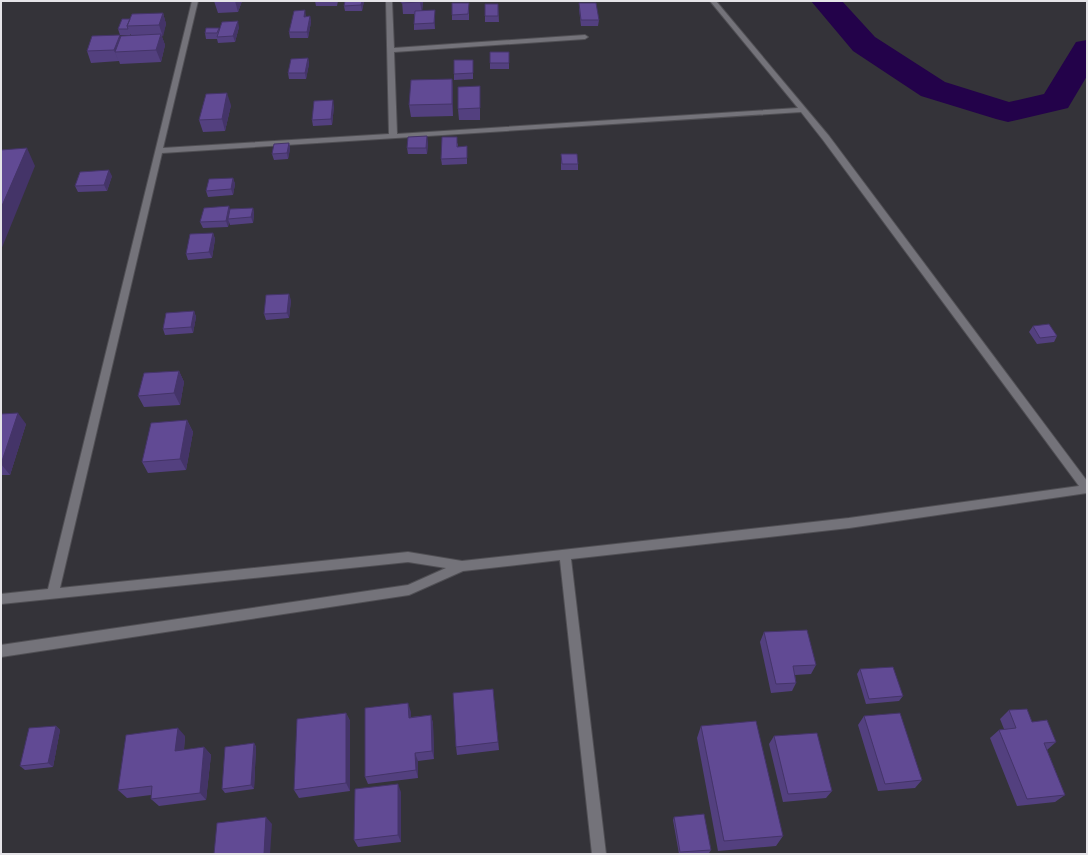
<svg xmlns="http://www.w3.org/2000/svg" width="1088" height="855" font-family="'Open Sans',sans-serif">
<style>
.lines{fill:none;stroke-linecap:round;stroke-linejoin:round}
.river{fill:#23024a;fill-rule:evenodd}
.minor-casing{stroke:#504f54;stroke-width:2}
.minor{fill:#74737a;fill-rule:evenodd}
.wall{fill:#53407f}
.shaded-wall{fill:#443468}
.building{fill:#614a94;stroke:#443468}
</style>
<rect width="100%" height="100%" fill="#343339"/>
<g class="lines">
<!-- river -->
<path class="river" d="M811,1H842L875,37L945,82L1009,102L1044,94L1076,42L1087,40V76L1068,108L1008,122L996,119L921,96L853,51Z"/>
<defs>
<path id="minor" d="M192,1H198L163,148L389,134L386,1H392L394,48L585,35L588,37L585,39L394,52L397,134L798,108L710,1H716L829,136L1087,481V493L849,528L571,559L606,854H592L560,560L463,571L409,595L1,657V645L408,585L446,568L408,562L1,604V594L48,589ZM801,112L823,140L1079,486L849,518L462,561L408,552L60,588L162,153Z"/>
</defs>
<!-- minor casing -->
<use href="#minor" class="minor-casing"/>
<!-- minor -->
<use href="#minor" class="minor"/>
</g>
<!-- wall -->
<path class="wall" d="M214,1H242L238,12L218,13Z
M315,1H338L337,6H316Z
M345,1H364L362,11H345L344,6Z
M402,1H423L422,11L435,10V29L414,30V14H403Z
M579,3L599,20L598,26H581L579,9Z
M485,4H498L499,22H485Z
M469,9V20H452V15Z
M163,13L166,24L162,37L165,45L161,62L120,64L119,61L91,63L87,51L121,37L131,35L130,34V35H120L118,29L130,19Z
M306,16H310L311,22L308,38H290L289,32Z
M239,27L235,42L218,43L217,39H206L205,33L219,29Z
M490,52H509V69H490Z
M308,58L309,64L306,79H289L288,73Z
M473,60V79L454,80V74Z
M452,79L453,91V116L411,117L409,105Z
M480,98V120H459L458,109Z
M231,105L225,131L203,132L199,120Z
M334,106L332,125L313,126L312,120Z
M428,142L427,154H408L407,148Z
M289,143L290,149L288,159L274,160L272,154Z
M458,143V147L467,152V164L442,165L441,159Z
M561,154L578,164V170H561Z
M112,176L107,191L78,192L75,186Z
M233,178L235,184L233,195L208,197L206,191Z
M253,208L254,214L253,223L230,225L229,222L228,227L203,228L200,222L230,209Z
M213,233L215,239L212,258L188,260L186,254Z
M291,300L289,318L266,320L264,314Z
M194,311L196,317L193,333L165,335L163,329Z
M1033,326L1057,336L1054,342L1037,344L1029,332Z
M179,371L184,382L180,405L144,407L138,396Z
M1,414L26,424L10,475H1Z
M187,420L193,432L186,470L148,473L142,462Z
M764,632L816,665L811,674L795,675L796,683L792,691L771,693L760,642Z
M860,669L903,696L899,701L866,704L857,674Z
M493,689L499,750L457,755L456,747Z
M1009,710L1032,722L1056,742L1047,750L1065,795L1055,802L1017,806L990,738L999,730L1004,729L1000,719Z
M411,712V717L431,715L433,724L434,759L418,761V778L368,784L365,777Z
M346,713L350,721V791L299,798L294,790Z
M864,716L922,780L915,788L878,791L858,725Z
M56,726L60,730L53,767L25,770L20,766Z
M701,726L783,836L776,846L718,851L697,738Z
M185,736L184,750L204,747L211,755L206,800L159,806L151,799V795L127,798L118,790Z
M774,736L832,791L826,798L783,802L769,744Z
M254,743L256,747L254,789L225,793L222,789Z
M401,792V842L358,847L354,840Z
M674,817L711,850L709,853L679,854L673,820Z"/>
<!-- shaded-wall -->
<path class="shaded-wall" d="M235,1H242L238,12Z
M362,1H364L362,11L361,5Z
M420,1H423L422,14L420,2Z
M305,10L306,16L304,17Z
M435,10V29L434,23Z
M163,13L166,24L163,37L159,25Z
M310,16L311,22L308,38L307,32Z
M238,21L239,27L235,42L233,36Z
M161,34L165,45L161,62L156,50Z
M120,35L124,46L115,52L119,62L114,50Z
M308,58L309,64L306,79L305,73Z
M452,79L453,91V116L452,104Z
M227,93L231,105L225,131L222,119Z
M333,100L334,106L332,125L331,119Z
M427,136L428,142L427,154L426,148Z
M289,143L290,149L288,159L287,153Z
M27,148L35,166L1,250V208Z
M109,170L112,176L107,191L104,185Z
M233,178L235,184L233,195L231,189Z
M229,206L231,212L228,219L229,222L228,227L226,221Z
M253,208L254,214L253,223L251,217Z
M213,233L215,239L212,258L209,252Z
M289,294L291,300L289,318L287,313Z
M194,311L196,317L193,333L191,327Z
M179,371L184,382L180,405L174,393Z
M18,413L26,424L10,475L1,464Z
M187,420L193,432L186,470L180,459Z
M408,703L411,712V726L409,718Z
M346,713L350,721V791L346,783Z
M431,715L433,724L434,759L432,751Z
M56,726L60,730L53,767L48,763Z
M178,728L185,736L183,759L175,751Z
M254,743L256,747L254,789L251,785Z
M204,747L211,755L206,800L200,793Z
M415,753L418,761V778L416,770Z
M398,784L401,792V842L398,835Z
M266,817L272,824L270,854H264Z"/>
<!-- building -->
<path class="building" d="M345,1H362L361,5L344,6Z
M402,1H420V2L401,3Z
M452,3H469L468,14L452,15Z
M579,3H596L599,20H581Z
M485,4H498V16H485Z
M305,10L304,17L310,16L307,32H289L294,11Z
M435,10L434,23L414,24L415,11Z
M163,13L159,25L127,26L132,14Z
M122,19H130L127,26L128,29H118Z
M238,21L233,36L217,37L222,22Z
M206,28H219L217,33H205Z
M161,34L156,50L115,52L121,36Z
M120,35L114,50L87,51L92,36Z
M490,52H509V63H490Z
M308,58L305,73H288L291,59Z
M454,60H473V73L454,74Z
M452,79V104L409,105L411,80Z
M480,86V108L458,109V87Z
M227,93L222,119L199,120L206,94Z
M333,100L331,119L312,120L314,101Z
M427,136L426,148H407L408,137Z
M442,137H457V147L467,146V158L441,159Z
M289,143L287,153L272,154L274,144Z
M27,148L1,208V150Z
M561,154H577L578,164H562Z
M109,170L104,185L75,186L80,172Z
M233,178L231,189L206,191L209,179Z
M229,206L226,221L200,222L204,208Z
M253,208L251,217L228,219L230,209Z
M213,233L209,252L186,254L190,234Z
M289,294L287,313L264,314L266,295Z
M194,311L191,327L163,329L166,313Z
M1049,324L1057,336L1040,338L1033,326Z
M179,371L174,393L138,396L144,373Z
M18,413L1,464V414Z
M187,420L180,459L142,462L151,423Z
M807,630L816,665L793,666L796,683L776,684L764,632Z
M893,667L903,696L869,699L860,669Z
M493,689L498,742L456,747L453,693Z
M408,703L409,718L431,715L432,751L415,753L416,770L365,777V708Z
M1027,709L1032,722L1047,720L1056,742L1044,743L1065,795L1027,799L999,730L1016,728L1009,710Z
M346,713V783L294,790L297,719Z
M900,713L922,780L885,784L864,716Z
M756,721L783,836L724,841L701,726Z
M56,726L48,763L20,766L29,728Z
M178,728L175,751L204,747L200,793L151,799L152,786L118,790L126,735Z
M817,733L832,791L788,794L774,736Z
M254,743L251,785L222,789L225,747Z
M398,784V835L354,840L355,789Z
M704,814L711,850L680,852L674,817Z
M266,817L264,854H214L217,823Z"/>
<!-- border -->
<rect width="1088" height="855" fill="none" stroke="#e5e4e8" stroke-width="4"/>
</svg>
